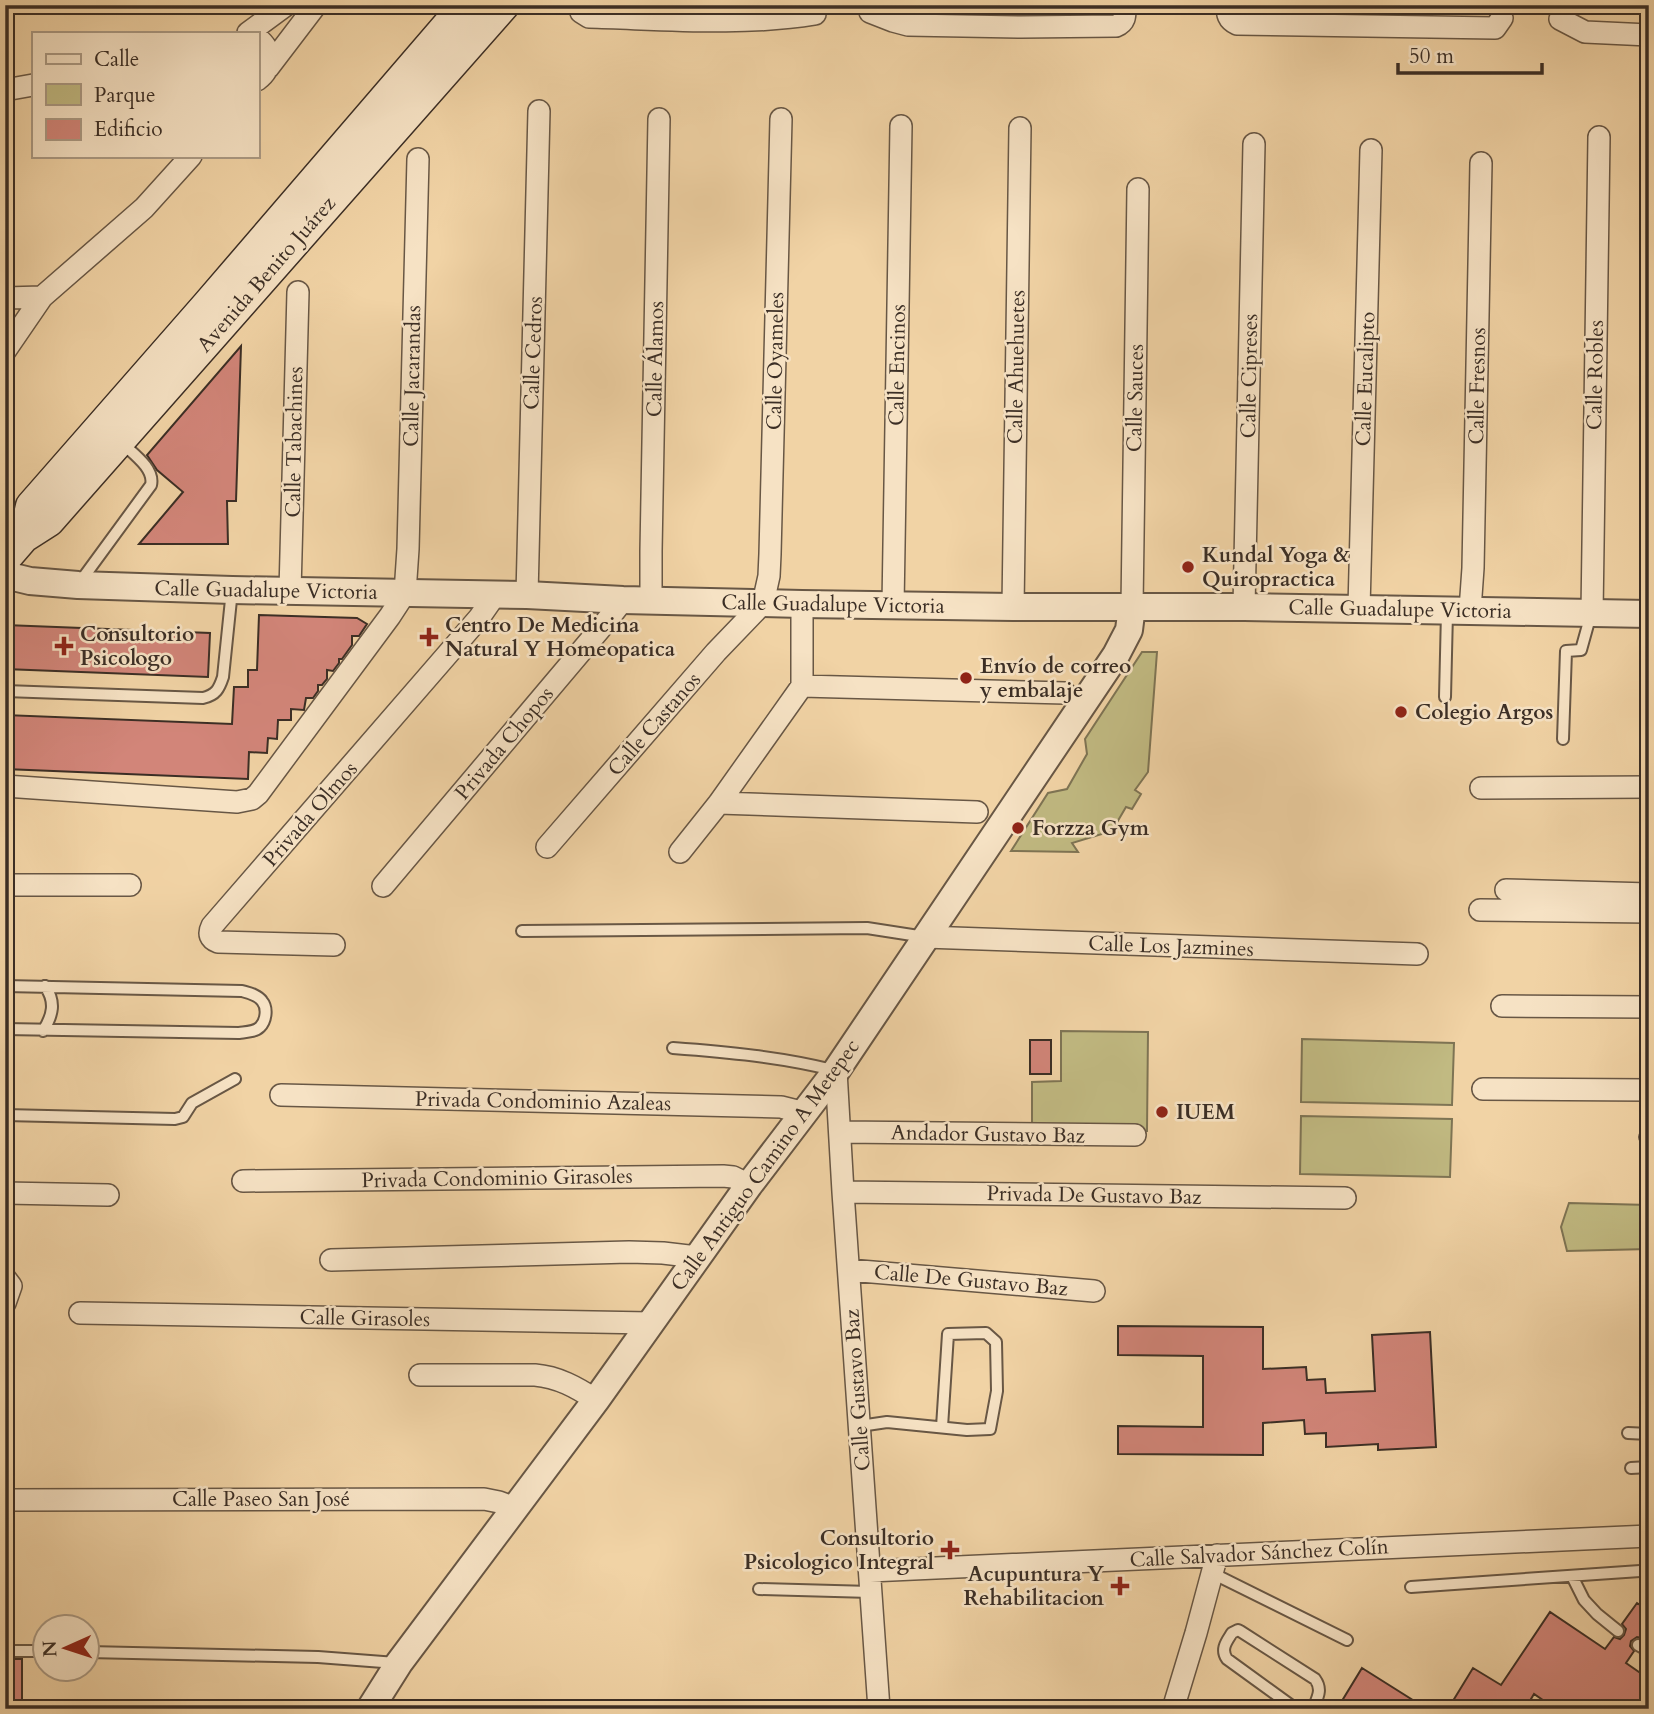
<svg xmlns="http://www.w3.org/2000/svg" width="1654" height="1714" font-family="Cardo,serif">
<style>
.green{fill:#c1ba82;stroke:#7e7454;stroke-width:2}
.building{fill:#d28579;stroke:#3b2e25;stroke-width:2}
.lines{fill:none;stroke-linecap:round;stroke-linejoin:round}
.service-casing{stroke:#685745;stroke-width:14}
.minor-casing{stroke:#685745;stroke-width:24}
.tertiary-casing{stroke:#685745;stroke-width:30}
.secondary-casing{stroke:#3b2e25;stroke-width:33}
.service{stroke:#f6e2c4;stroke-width:10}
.minor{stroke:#f6e2c4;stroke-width:21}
.tertiary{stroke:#f6e2c4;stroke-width:26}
.secondary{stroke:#f6e2c4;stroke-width:30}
.poi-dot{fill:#8f2418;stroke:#f6e2c4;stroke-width:2.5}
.labels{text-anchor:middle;stroke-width:5;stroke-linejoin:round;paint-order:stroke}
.street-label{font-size:21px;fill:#3b2e25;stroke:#f6e2c4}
.poi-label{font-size:21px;font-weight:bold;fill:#3b2e25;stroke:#f6e2c4;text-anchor:start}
</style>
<rect width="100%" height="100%" fill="#f1d3a5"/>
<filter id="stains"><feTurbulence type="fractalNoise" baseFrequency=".00286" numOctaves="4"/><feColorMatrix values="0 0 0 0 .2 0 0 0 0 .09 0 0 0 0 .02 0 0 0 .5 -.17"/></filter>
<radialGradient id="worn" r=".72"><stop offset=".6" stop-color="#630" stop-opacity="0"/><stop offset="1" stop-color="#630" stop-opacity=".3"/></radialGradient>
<!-- green -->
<path class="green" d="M1142,652H1157L1148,772L1135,790L1141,794L1132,809L1126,807L1112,831L1072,843L1078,852L1011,851L1048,793L1067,789L1087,754L1085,739Z
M1061,1031L1148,1032L1147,1131L1032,1132V1082L1061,1081Z
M1302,1039L1454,1043L1452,1105L1301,1102Z
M1301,1116L1452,1119L1450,1177L1300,1174Z
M1569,1203L1649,1205V1249L1567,1251L1561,1227Z"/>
<!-- building -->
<path class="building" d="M241,346L236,501H227L228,544H139L183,492L157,470L147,455Z
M259,615L357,618L367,624L359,636H352V645L342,659H339V663L333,671L327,670V679L322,685H318V691L313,698H306L304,710L291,709V720H278L277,739L268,738L267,753L249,752L248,779L5,769V715L232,724L234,687H248V670H257Z
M5,625L210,633L208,677L5,669Z
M1030,1040H1051V1074H1030Z
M1118,1326L1263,1327V1369L1306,1367L1307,1380L1325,1379L1326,1393L1375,1391L1372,1335L1430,1332L1436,1447L1378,1450V1444L1326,1447V1433L1305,1434L1304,1420L1263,1423V1455L1118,1454V1426L1203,1427V1356L1118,1355Z
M1637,1603L1649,1611V1629L1642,1638L1637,1637L1631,1641L1630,1646L1634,1651L1626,1663L1649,1679V1693L1638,1709H1556L1534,1694L1525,1709H1448L1473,1668L1501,1685L1550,1612L1605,1649L1614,1637L1620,1639L1624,1635L1626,1629L1622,1624Z
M5,1659H22V1707H5Z
M1362,1668L1427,1709H1337Z"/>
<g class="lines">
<defs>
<path id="service" d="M80,582L151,485C155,468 132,453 121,442
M5,691L203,698C216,695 219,689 223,677L232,590
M1445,697L1447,612
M1563,739L1566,651L1581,650L1591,614
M522,931L867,928L925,937
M5,986L242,991C249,993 258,995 262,1001C268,1008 266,1021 260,1027C255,1032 246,1032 239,1033L5,1029
M43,1031C53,1015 56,1002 45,986
M673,1048C727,1052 781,1057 833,1070
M5,1115L175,1119L183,1117L192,1103L235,1079
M1645,1137H1649
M860,1426L887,1422L967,1430L990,1429L997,1391L996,1342L986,1333L948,1334L942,1427
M1628,1433L1649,1434
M1631,1468L1649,1467
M1212,1573L1347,1640
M1572,1576L1584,1600L1597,1614L1618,1631
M1411,1587L1640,1571
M759,1589L871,1592
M1638,1645L1649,1651
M5,1651H46
M88,1652L318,1657L396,1663
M1296,1709L1227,1659C1220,1649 1227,1641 1232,1633L1238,1630L1240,1631L1315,1679C1323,1690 1317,1698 1313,1709"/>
<path id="minor" d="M580,5L581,12L589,17C663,19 742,26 815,14
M1227,5C1227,14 1228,20 1237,24L1495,28L1502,18
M870,12L893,21L908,25L1021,27L1116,26C1126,22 1125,15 1125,5
M1560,19L1585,32L1649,35
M248,33L286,5
M257,38C273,50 273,68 257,80
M268,68L316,5
M5,90L33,85
M5,298L42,297
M5,351L42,297L144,208L191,156
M290,591L298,292
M527,595L539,111
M651,600V551L659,119
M893,605L901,126
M1132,606L1138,189
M1013,607L1020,128
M1244,607L1254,144
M1359,608L1371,150
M1470,610L1473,568L1481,163
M1592,613L1599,137
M802,686L1065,693
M5,786L237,802L252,799L258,794L390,616L405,593L408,549L418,159
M1481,788L1649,787
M719,803L977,812
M547,847L716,652L763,603L769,576L770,554L781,119
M680,852L719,803L802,686V604
M5,885H130
M383,886L605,623L623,600
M1506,890L1649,894
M1480,910L1649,912
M925,937L1417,954
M334,945L218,942C210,939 208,934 212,926L479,618L495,595
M1502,1006L1649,1007
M836,1071L843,1192L879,1709
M1483,1089L1649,1090
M281,1095L781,1107L805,1113
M840,1132L1135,1135
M243,1181L723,1176L733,1177L749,1185
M843,1192L1345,1198
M5,1193L108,1195
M331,1260L629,1252L663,1253L697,1257
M849,1270L1094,1291
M5,1278L11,1286L5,1303
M80,1313L650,1323
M420,1375H535C558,1377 576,1387 596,1400
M5,1500L484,1499L499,1502L515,1508
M870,1571L1649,1536
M1173,1709L1196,1633L1217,1555"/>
<path id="tertiary" d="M5,575L30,581L78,585L232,590L527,595L623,600L802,604L1013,607H1244L1649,614
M370,1709L399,1663L596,1400L749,1185L836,1071L1116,655L1129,630L1132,606"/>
<path id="secondary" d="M24,537L31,506L207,305L465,5
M5,559L24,537L49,521L504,5"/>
</defs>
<!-- service casing -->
<use href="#service" class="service-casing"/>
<!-- minor casing -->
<use href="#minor" class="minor-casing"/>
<!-- tertiary casing -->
<use href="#tertiary" class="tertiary-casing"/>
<!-- secondary casing -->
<use href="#secondary" class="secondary-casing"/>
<!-- service -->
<use href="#service" class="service"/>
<!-- minor -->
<use href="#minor" class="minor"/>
<!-- tertiary -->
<use href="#tertiary" class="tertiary"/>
<!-- secondary -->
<use href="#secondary" class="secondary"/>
</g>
<!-- markers -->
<g class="poi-dot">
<circle cx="1188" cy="567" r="7"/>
<path d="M425.5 626.5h7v7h7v7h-7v7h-7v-7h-7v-7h7z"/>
<path d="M60.5 635.5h7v7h7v7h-7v7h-7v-7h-7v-7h7z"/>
<circle cx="966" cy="678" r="7"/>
<circle cx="1401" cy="712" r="7"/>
<circle cx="1018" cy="828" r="7"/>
<circle cx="1162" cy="1112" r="7"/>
<path d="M946.5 1539.5h7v7h7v7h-7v7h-7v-7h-7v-7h7z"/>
<path d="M1116.5 1575.5h7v7h7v7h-7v7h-7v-7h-7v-7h7z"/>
</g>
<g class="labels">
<!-- street labels -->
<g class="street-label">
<text transform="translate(266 274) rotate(-49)" y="7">Avenida Benito Juárez</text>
<text transform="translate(533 353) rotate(-88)" y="7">Calle Cedros</text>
<text transform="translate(655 359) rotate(-89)" y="7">Calle Álamos</text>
<text transform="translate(775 361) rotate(-89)" y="7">Calle Oyameles</text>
<text transform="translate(897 365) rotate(-89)" y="7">Calle Encinos</text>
<text transform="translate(1016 367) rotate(-89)" y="7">Calle Ahuehuetes</text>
<text transform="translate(1595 375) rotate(-89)" y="7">Calle Robles</text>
<text transform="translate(412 376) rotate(-89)" y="7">Calle Jacarandas</text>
<text transform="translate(1249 376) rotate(-89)" y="7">Calle Cipreses</text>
<text transform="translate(1365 379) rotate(-88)" y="7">Calle Eucalipto</text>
<text transform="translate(1477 386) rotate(-89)" y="7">Calle Fresnos</text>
<text transform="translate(1135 398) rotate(-89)" y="7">Calle Sauces</text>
<text transform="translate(294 442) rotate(-89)" y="7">Calle Tabachines</text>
<text transform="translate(266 590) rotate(1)" y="7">Calle Guadalupe Victoria</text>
<text transform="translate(833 604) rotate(1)" y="7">Calle Guadalupe Victoria</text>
<text transform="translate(1400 609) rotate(1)" y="7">Calle Guadalupe Victoria</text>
<text transform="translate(654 724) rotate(-49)" y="7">Calle Castanos</text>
<text transform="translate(504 743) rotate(-50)" y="7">Privada Chopos</text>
<text transform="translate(310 814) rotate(-49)" y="7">Privada Olmos</text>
<text transform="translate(1171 946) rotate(2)" y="7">Calle Los Jazmines</text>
<text transform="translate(543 1101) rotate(1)" y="7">Privada Condominio Azaleas</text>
<text transform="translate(988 1134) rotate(1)" y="7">Andador Gustavo Baz</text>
<text transform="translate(765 1165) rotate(-54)" y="7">Calle Antiguo Camino A Metepec</text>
<text transform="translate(497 1178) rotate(-1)" y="7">Privada Condominio Girasoles</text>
<text transform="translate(1094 1195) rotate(1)" y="7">Privada De Gustavo Baz</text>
<text transform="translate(971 1280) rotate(5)" y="7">Calle De Gustavo Baz</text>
<text transform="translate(365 1318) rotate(1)" y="7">Calle Girasoles</text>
<text transform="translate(857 1390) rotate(-94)" y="7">Calle Gustavo Baz</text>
<text x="261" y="1506">Calle Paseo San José</text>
<text transform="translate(1259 1553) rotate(-3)" y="7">Calle Salvador Sánchez Colín</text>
</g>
<!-- poi labels -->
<g class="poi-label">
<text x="1202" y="562">Kundal Yoga &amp;<tspan x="1202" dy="24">Quiropractica</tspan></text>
<text x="445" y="632">Centro De Medicina<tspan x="445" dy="24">Natural Y Homeopatica</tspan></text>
<text x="80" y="641">Consultorio<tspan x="80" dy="24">Psicologo</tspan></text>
<text x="980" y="673">Envío de correo<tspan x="980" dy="24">y embalaje</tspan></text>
<text x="1415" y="719">Colegio Argos</text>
<text x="1032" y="835">Forzza Gym</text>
<text x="1176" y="1119">IUEM</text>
<text x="934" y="1545" text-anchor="end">Consultorio<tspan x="934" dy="24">Psicologico Integral</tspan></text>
<text x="1104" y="1581" text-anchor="end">Acupuntura Y<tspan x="1104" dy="24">Rehabilitacion</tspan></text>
</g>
</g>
<!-- margin -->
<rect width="1654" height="1714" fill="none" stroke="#f1d3a5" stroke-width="28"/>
<rect x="7" y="7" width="1640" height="1700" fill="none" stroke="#3b2e25" stroke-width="3.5"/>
<rect x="14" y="14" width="1626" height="1686" fill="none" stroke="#3b2e25" stroke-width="2"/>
<!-- legend -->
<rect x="32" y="32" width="228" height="126" fill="#f6e2c4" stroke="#ab9a84" stroke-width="2"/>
<rect x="46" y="54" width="35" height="10" fill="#f6e2c4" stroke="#ab9a84" stroke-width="2"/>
<text x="94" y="66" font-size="21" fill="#3b2e25">Calle</text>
<rect x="46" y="84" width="35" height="21" fill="#c1ba82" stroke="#ab9a84" stroke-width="2"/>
<text x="94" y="102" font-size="21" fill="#3b2e25">Parque</text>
<rect x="46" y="119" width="35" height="21" fill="#d28579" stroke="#ab9a84" stroke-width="2"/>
<text x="94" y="136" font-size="21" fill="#3b2e25">Edificio</text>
<!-- north arrow -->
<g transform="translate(66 1648) rotate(267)"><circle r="33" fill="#f6e2c4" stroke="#ab9a84" stroke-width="2"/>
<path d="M0-5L12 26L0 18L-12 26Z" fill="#8f2418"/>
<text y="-10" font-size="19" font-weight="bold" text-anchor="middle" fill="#3b2e25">N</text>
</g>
<!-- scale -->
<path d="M1398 63v10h144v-10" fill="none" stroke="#3b2e25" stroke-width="3.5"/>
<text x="1409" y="63" font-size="21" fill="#3b2e25" stroke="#f6e2c4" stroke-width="5" paint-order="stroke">50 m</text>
<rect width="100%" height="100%" filter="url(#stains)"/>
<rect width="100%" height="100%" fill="url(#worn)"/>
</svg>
